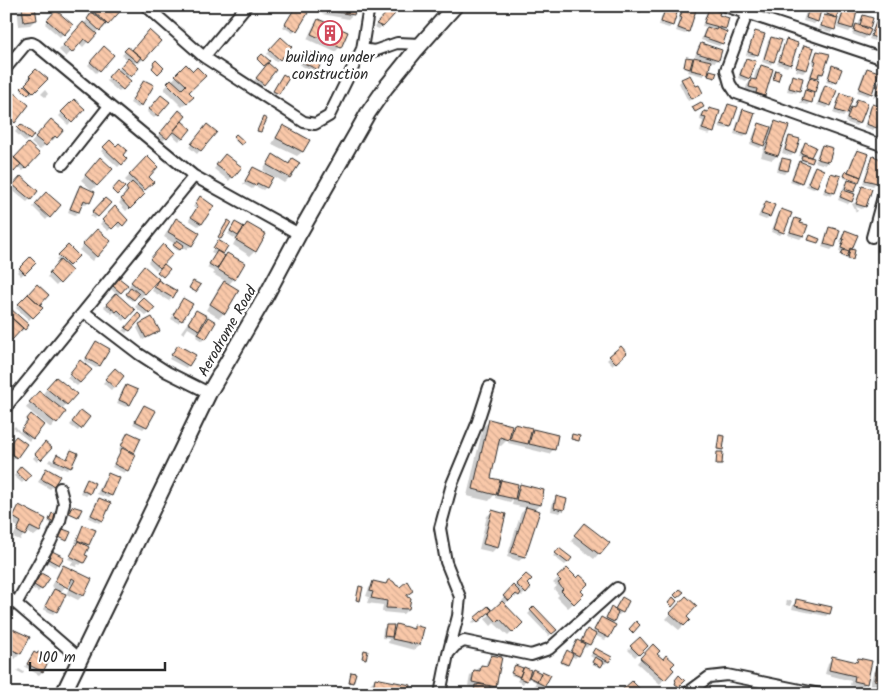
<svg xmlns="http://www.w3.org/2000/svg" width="890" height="700" font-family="Kalam,sans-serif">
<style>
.shadow{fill:#0003}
.building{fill:url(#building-back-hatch);stroke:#2b2b2b}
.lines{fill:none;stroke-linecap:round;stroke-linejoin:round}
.minor-casing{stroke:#2b2b2b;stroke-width:14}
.tertiary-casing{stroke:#2b2b2b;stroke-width:18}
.minor{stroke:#fff;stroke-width:10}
.tertiary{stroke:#fff;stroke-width:14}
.labels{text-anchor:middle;stroke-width:5;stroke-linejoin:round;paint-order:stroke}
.poi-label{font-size:15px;fill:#2b2b2b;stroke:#fff}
.street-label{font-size:15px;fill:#2b2b2b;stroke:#fff}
</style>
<defs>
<pattern id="building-back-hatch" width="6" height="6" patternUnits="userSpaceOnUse" patternTransform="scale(1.25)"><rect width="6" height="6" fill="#f9c8a9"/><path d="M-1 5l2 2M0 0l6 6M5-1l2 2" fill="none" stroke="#d6ac92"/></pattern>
</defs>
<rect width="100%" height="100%" fill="#fff"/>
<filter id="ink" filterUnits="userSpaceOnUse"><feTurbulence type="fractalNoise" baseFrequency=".02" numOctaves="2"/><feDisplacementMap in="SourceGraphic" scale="10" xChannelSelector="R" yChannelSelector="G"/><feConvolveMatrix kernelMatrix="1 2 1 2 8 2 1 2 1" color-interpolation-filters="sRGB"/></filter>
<g filter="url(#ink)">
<!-- shadow -->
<path class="shadow" d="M17,6H33L35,20L30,25L19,26Z
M97,6L107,24L103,29L101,27L83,47L79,43L66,57L59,50L90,17L88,16Z
M323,6H354L353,14L348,19L322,14Z
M597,6H607L603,12L596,10Z
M627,6H642L639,11L636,14L626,10Z
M665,6H678L672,25L669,28L659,25Z
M773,6H785L781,11L773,8Z
M792,6H805L800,12L791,9Z
M810,6H821L817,21L814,24L803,21L806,12Z
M829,6H840L836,17L834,19V29L831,32L819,29L822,19L825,16Z
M297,7L307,13L293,33L283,27Z
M684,7L688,31L685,34L676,31L680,21L678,20L681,10Z
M845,8L852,29L849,32L837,28L842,12Z
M390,10L393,14L379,29L374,27Z
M709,10L717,16L728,19L725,29L722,31V43L719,46L701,40L704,31L708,27L702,26L706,13Z
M56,12L71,25L60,37L45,24Z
M863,17L869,27L866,29L867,36L864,39L852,34L854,29L857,26H858L860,20Z
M879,19L883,40L880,43L869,39L876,22Z
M318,20L340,47L335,52L307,39L314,25Z
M756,32L757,54L754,57L746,55L753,35Z
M145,37L143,59L138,64L136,62L133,64L137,68L127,79L129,81L119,92L106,81L116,70L117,71L128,60L122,55L125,52H132Z
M771,38L773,62L770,65L762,62L768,41Z
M281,39L290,47L276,62L267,54Z
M787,41L790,64L787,67L777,64L784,44Z
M701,44L718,59L715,62L710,61L706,73L703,76L688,72L689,70L683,68L686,59L690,63L694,59L706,62L707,60L695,56L698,47Z
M804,46L806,70L803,73L796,71L804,48H802Z
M104,47L113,55L96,73L88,65Z
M308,52L317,69L314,72L300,65L305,55Z
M818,52L822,74L819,77L817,76L814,80V91L812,93L810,102L807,105L800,103L814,64L812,63L815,55Z
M746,60L749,78L746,81L738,78L743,63Z
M186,66L188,93L192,97L182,107L164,89Z
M761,66L764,95L759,100L745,91L747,85L752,80L753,81L756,71Z
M833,67L836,81L833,84L826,82L830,70Z
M265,68L263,84L260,87L254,81Z
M867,69L871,93L868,96L857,92L864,72Z
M36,70L46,80L31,95L28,93L26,95L21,90L29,81L27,79Z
M793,76L799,90L796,93L787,91L790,80Z
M883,76H884V97L883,98L884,100L882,103L877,101L878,98L873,97L880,79Z
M280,79L278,93L275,96L271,94Z
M682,80L696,88L702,93L699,96L688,101L679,83Z
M142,84L141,105L138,108L130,103Z
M825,87L830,105L827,108L817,105L822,90Z
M45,90L48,94L45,97L41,94Z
M842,94L851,98L846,114L843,117L833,113L839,97Z
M158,99L157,115L154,118L147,112Z
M74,100L83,109L68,125L59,116Z
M857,101L859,123L856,126L845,122L848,111L852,109L854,104Z
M6,103L14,122L9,126L6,124Z
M729,105L730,126L727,129L719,127L726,108Z
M873,105L876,127L873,130L864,127L870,108Z
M710,109L712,132L709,135L700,132L703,121L700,120L701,115L704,112L706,113Z
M743,111L747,134L744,137L734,134L740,114Z
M177,115L180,121L189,129L179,141L170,133L163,141L158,136Z
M775,122L777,156L772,160L761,157L766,141L760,148L750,144L757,127L760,124L770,128Z
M21,125L32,136L26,142L15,132Z
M47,125L56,137L51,142L49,140L40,150L31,143Z
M283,127L308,140L302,152L297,156L272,144L279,132Z
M6,128L11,132L6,137Z
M204,128L215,132L197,154L189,147Z
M236,136L243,142L240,145L233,139Z
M790,137L794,153L791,156L782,153L787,140Z
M110,142L126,159L118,167L101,151Z
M805,144L810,156L809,158L811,162L810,163L802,161L801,182L798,185L790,182L796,165L800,161L802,157L799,156L802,147Z
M822,146L828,162L825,165L815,162L819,149Z
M857,151L858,182H857L853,192L851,194V201L848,204L838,200L845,184L850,180L844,178L845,174L847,173L854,154Z
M38,155L23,171L17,166L10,174L6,171V159L14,160Z
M274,156L288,164L292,160L298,163L289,178L284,183L263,170L269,161Z
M147,158V177L152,182L141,193L143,194L126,211L119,203L126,195L124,192L130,185L125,180Z
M223,158L240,167L229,181L214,169Z
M873,158L884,164L882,168L879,171L876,183L873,186L863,183L870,161Z
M782,159L787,171L784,174L777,172L779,162Z
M96,164L97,185L92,190L81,180Z
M815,167L816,186L813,189L806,186L812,170Z
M253,169L266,187L263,190L255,186L252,189L243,184L250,172Z
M832,174L834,193L831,196L823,193L829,177Z
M21,178L37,192L27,202L11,189Z
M80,187L89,202L86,205L81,203L78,212L75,215L68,212L77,190Z
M863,188L865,206L862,209L856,207L858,211L856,212L852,204L856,202L860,191Z
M46,193L59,205L46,220L33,207Z
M105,200L109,203L94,219L90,216Z
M197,201L201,223L198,226L189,220L196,209L193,207Z
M766,202L774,205L769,217L766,220L758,217L763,205Z
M115,208L127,220L119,228L115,224L108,231L100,224Z
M782,210L783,232L780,235L771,232L779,213Z
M176,220L198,233L191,246L186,250L181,247L178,251L173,247L175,244L164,237L171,225Z
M795,220L798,223L806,226L803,236L800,239L788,235L792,223Z
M247,224L255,251L250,256L233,245L236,239L228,234L232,227L243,228Z
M830,228L839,231L834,247L831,250L822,247L827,231Z
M845,232L851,249L850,250L854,251L850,261L841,256L842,252L839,251L842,242H840L842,235Z
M93,235L109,241L92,261L79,250Z
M884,241V269H883L878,267L882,261L876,259L878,253L881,250Z
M218,242L226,247L222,255L225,257L227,254L234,279L228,285L224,313L219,318L206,310L219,287L225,281L213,274L215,272L207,268L215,254L211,252Z
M163,246L171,254L156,270L148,262Z
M68,247L77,256L66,268L70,271L56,286L47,277L59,263L56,259Z
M30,259L35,263L21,276L17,272Z
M139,273L145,293L140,298L136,295L132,301L126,296L130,290L126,286L117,296L133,310L124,321L114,312L112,314L104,307L116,294L111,289L120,280L128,287Z
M155,285L175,292L169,301L152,291Z
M37,286L47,295L38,305L41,308L29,320L16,308Z
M143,299L153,309L146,316L135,307Z
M180,303L181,320L178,323L171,319Z
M11,311L27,325L21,332L19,330L6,344V324L9,321L6,318V316Z
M196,311L202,325L208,319L205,338L202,341L196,337L198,334L188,328L184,334L181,332Z
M138,315L141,317L126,333L123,331Z
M140,325L158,331L155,334L143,340L137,328Z
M94,345L99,365L96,368L84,361Z
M175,349L188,365L186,368L169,359Z
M623,356L612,365L607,360L610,357Z
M78,365L80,383L77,386L67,378Z
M115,370L123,376L111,390L103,383Z
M51,383L75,394L61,410L64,413L51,428L26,408L34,397L42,395Z
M126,386L129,404L126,407L117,403L123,389Z
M144,407L146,426L143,429L133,424L141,410Z
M79,414L80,428L78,431L70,425Z
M28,419L43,425L29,441L13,428L15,426L20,432L26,425L24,424Z
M490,421L510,430L514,425L529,434L533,430L554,449L549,454L525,448V447L508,443L509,438L501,446L497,445L489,479L497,485L501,481L515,490L520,486L543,491L540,505L534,510L524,557L519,561L507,557L521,513L526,508L512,505L513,499L510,502L495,498L496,493L489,501L467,496L483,427Z
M128,433L133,452L131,454L127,470L124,473L112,467L121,451L119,449L125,436Z
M6,444L16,457L13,460L6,455Z
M46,444L50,448L37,462L33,458Z
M72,451L70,467L67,470L48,462L50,459L53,461L57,455L66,460Z
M21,468L30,475L22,483L14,476Z
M46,470L53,486L50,489L38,482Z
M108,474L118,479L111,495L108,498L97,494L105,477Z
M87,481L89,493L86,496L80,493L84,484Z
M556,498L563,509L560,513L551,511L553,501Z
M99,499L102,520L99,523L89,518L96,502Z
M19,507L45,520L39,532L34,536L26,532L20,540L13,537L18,527L9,522L14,512Z
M492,512L497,547L492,552L479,549L487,516Z
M51,516L54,523L52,525L53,526L49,533L46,532L52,523L48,522Z
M84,526L88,544L86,546L84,556L83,562L80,565L78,564L76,567L71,565L73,561L68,559L77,544L75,543L81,529Z
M580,529L608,543L594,559L571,541Z
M53,552L62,557L55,567L46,562Z
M556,553L568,562L565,565L553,556Z
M63,566L91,580L83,595L78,600L66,594L71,585L68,583L60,593L56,611L53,614L43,609L51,593L55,589L51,586L59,571Z
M567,569L580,591L583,594L568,608L557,597L559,595L554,589L557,586L553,583Z
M41,575V589L38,592L32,588Z
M526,576L525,584L530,588L522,596L519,593L515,598L513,596L504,605L521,623L508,636L494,623L491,626L485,619L503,602L501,600L510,590L514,588Z
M387,582L406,596L408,609L403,614L382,612L383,605L367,603L369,597L366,596L369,588L374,583L384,585Z
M622,598V612L619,615L616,614L608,637L605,640L594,635L589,645L586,648L583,646L578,655L575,658L571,656L566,666L561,663L566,653L570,654L575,644L578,641L580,642L584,634L587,631L592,633L598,621L601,618L605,620L608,612L611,609L614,610L619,601Z
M686,598L685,617L689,620L679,630L666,619Z
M787,600L792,601L790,606L786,605Z
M797,600L829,613L826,616L792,609L794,603Z
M488,607L490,610L474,624L472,622Z
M534,608L555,630L549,636L528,614Z
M386,626L392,630L396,626L412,630L415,627L423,629L419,645L414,650L388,643L389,639L382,638L383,629Z
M6,628L28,637L20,654L15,659L6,654Z
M640,639L647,646L635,657L628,650Z
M595,650L608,661L605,664L602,662L599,667L592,664L595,659L590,656Z
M648,650L656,655L663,661L664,679L660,684L637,663Z
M34,653L48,661L42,672L39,675L25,667L31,656Z
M492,656L495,686L490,691L489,694H472L474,688L468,686L470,676L481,666L485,667L487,661Z
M833,658L855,663L858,659L866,683L861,688L850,685L851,681L825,674L828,663Z
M514,667L519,673L524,669L529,675L533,670L540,674L542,672L544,686L541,689L534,686L536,682L527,677L523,684L517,681L519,678L511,675Z
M878,668L884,669V688L870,685L873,673Z
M19,669L24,672L23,674L17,671Z
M375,679L408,694H368L370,684Z"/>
<!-- building -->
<path class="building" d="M22,6H35L37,20L24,22Z
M96,6H124V7L108,25L92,10Z
M296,6H298L308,13L297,31L285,24Z
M326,6H356L354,15L326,10Z
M628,6H643L641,12Z
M666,6H679L673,26L661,22Z
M684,6L696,10L689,32L678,28L682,18L680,17Z
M812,6H822L818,22L806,18L809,8H811Z
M830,6H841L837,18L827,14Z
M845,7L857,11L853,29L839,25Z
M709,8L720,12L719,15L729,18L726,29L704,23Z
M390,9L395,14L383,27L376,24Z
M56,10L73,25L64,35L47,20Z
M92,12L106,24L100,31L87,19Z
M824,15L838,18L835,30L821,26Z
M863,15L873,18L870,28L860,25Z
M878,17L884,19V41L871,36Z
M318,19L348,32L341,48L311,34Z
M83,22L97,34L89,43L84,39L72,53L63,45Z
M856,24L871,30L868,36L854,31Z
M707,27L716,30L717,28L727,32L723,44L703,37Z
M149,30L161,41L144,60L132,50Z
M755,31L765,34L758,55L748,52Z
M281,37L292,47L280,60L269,50Z
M771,37L782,40L774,62L764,59Z
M786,39L798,43L791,65L779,61Z
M701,43L722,50L719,60L697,53Z
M804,45L814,48L807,70L796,67Z
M104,46L114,55L100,71L90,62Z
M128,47L141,57L137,62L124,51Z
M307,51L323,58L318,70L302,62Z
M817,51L830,54L823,74L819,73L818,78L811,76L816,61L814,60Z
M262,54L270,61L264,66L257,59Z
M686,57L693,58L690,69L684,67Z
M694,57L711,61L708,74L691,70Z
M128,58L139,68L131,77L120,67Z
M746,58L756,61L750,79L740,75Z
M156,60L164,68L158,74L152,68L154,65L153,63Z
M268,63L276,70L264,85L256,78Z
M186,64L193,71L197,67L206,76L189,92L194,97L187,103L167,83L171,79L182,89L186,85L175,75Z
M761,65L773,69L765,96L756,93L757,89L749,87L751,79L756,80Z
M832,65L842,69L837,82L828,79Z
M116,68L131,81L123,90L108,77Z
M867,68L879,72L872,94L859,89Z
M36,69L48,79L34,93L25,84L31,78L29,76Z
M710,70L717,72L715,78L708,76Z
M776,70L781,72L778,81L773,79Z
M283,74L289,78L279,94L273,91Z
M882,74L884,75V96L876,94Z
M690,75L696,86L699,85L703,93L692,99L681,79Z
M792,75L803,78L800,91L789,88Z
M810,77L819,80L815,92L806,89Z
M144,80L154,85L142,106L132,100Z
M24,85L31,91L28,95L21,88Z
M825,85L837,90L831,106L819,102Z
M805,90L814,93L812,103L802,100Z
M15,93L29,105L15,123L6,115V102Z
M841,93L853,97L847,114L835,110Z
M161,95L170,102L158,116L149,109Z
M74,99L85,109L72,123L61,112Z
M857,99L868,103L860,124L847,119L851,107L854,108Z
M701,102L704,107L695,112L692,107Z
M728,104L738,107L731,127L721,124Z
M872,104L884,107L877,128L866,124Z
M709,108L720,111L714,133L702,129L706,118L702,117L704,111L708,112Z
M743,109L755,113L748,134L736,131Z
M179,110L186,116L167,139L160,133Z
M263,117L267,119L261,132L257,131Z
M51,119L64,130L57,138L55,136L46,146L35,137Z
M182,121L191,129L183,139L173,131Z
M775,121L789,126L778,156L765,152Z
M759,123L771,127L764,146L753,142Z
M21,124L34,135L30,140L17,128Z
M207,124L217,132L201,151L191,144Z
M283,125L310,140L303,152L276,138Z
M236,134L245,142L241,145L233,137Z
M789,136L800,139L795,154L785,150Z
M110,140L116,146L119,143L127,150L123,155L127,159L122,165L103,147Z
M805,142L816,147L811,157L801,153Z
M28,143L40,154L26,169L14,158Z
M822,145L833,148L829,162L817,159Z
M857,150L869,154L861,177L848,172Z
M10,154L21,164L14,172L6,165V157Z
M225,154L242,167L233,178L216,165Z
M273,154L289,164L292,158L300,163L290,178L267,165Z
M802,155L814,158L812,163L801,159Z
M147,156L158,167L149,177L154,182L145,190L129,175Z
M873,156L884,160V168L883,169L882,168L877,183L865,180Z
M100,157L113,169L97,186L85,175Z
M782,158L791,160L788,171L779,169Z
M799,161L809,165L802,183L792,179Z
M815,166L824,170L817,187L808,183Z
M253,167L273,177L267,188L257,183L256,186L245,181Z
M846,171L861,177L859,182L844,176Z
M831,173L841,176L835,193L825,190Z
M21,176L38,191L31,200L13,185Z
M848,180L858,183L854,192L845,189Z
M119,182L125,187L117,195L112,190Z
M132,182L145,194L130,209L121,199L128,191L126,188Z
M80,185L95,192L90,203L84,200L79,212L70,209Z
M862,186L872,189L866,207L856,204Z
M843,190L855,194L852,202L840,197Z
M46,192L61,205L50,218L35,204Z
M200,196L214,206L202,224L191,217L198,206L195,204Z
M105,198L111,203L98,217L92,212Z
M766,201L775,205L770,217L761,214Z
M115,206L128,220L123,226L119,222L112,229L102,220Z
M781,209L792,213L784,233L774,229Z
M176,218L200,233L192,246L168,232Z
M795,218L801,220L800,223L808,225L804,236L790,232Z
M228,220L231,222L221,239L218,237Z
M235,222L244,227L238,236L230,231Z
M247,223L266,234L256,252L236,240Z
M829,227L840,230L835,247L824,244Z
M97,229L111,241L97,257L83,244Z
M845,230L858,235L852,249L850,248L849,251L841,248L844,239H842Z
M810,235L820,239L818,243L808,240Z
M177,240L184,245L180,250L173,245Z
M218,240L228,246L223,254L213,248Z
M163,244L173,254L160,268L150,259Z
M68,245L79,256L69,266L58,255Z
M881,248L884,249V258L878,256Z
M850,249L855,250L853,260L848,259Z
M843,250L849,252L847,257L841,255Z
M217,251L225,256L217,269L209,264Z
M227,253L245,263L235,280L217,269Z
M30,257L36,263L25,274L19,268Z
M60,260L72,271L60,284L49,273Z
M164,264L170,269L163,277L157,272Z
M144,266L159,279L145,294L131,282Z
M119,278L128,285L121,293L113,286Z
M158,280L177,291L173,298L154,287Z
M193,281L201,285L196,292L189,288Z
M224,281L239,290L225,314L210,304Z
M37,284L49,295L40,305L28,294Z
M131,287L139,294L134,300L126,294Z
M116,293L135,310L127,319L118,310L116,312L106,304Z
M28,294L43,308L33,318L18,304Z
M143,297L155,308L150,314L137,303Z
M183,298L193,304L182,321L173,315Z
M11,309L29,325L25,330L7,314Z
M196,310L207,316L199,330L188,323Z
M138,313L142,317L130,331L125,328Z
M11,317L23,328L12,340L6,335V323Z
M152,317L160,331L146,338L139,324Z
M208,317L216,322L206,339L198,334Z
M96,341L110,349L100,366L86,358Z
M178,345L196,355L189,366L171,355Z
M621,346L627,353L616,363L609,356Z
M80,360L92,370L80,383L69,374Z
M115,368L124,376L115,388L105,379Z
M56,377L77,394L67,405L46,388Z
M126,385L138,390L130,405L119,400Z
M39,391L66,412L57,424L29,402Z
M144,405L156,411L147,427L135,421Z
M81,410L90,417L81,429L72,422Z
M31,414L44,425L33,439L21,430L28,421L26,420Z
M489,419L512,425L509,440L500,437L491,478L500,480L496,495L473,489Z
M514,424L532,428L528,444L510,440Z
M533,429L558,435L555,450L529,444Z
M128,432L141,438L134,453L121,446Z
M572,434L580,436L579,441L571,439Z
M719,435L725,436L723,450L717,449Z
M16,436L27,444L17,458L6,450V443L8,441L10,443Z
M45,442L52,448L41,460L35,454Z
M122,448L136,455L128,471L114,464Z
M71,450L78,453L71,468L54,460L57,454L67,459Z
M717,452H723L722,464H716Z
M21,466L31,475L26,481L16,472Z
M46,468L60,476L54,486L41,479Z
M108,473L120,478L112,496L100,491Z
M87,479L95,483L90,494L82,490Z
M501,480L518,484L515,499L497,495Z
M520,484L544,490L541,505L516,500Z
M556,496L567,499L564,510L554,508Z
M99,498L111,503L103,521L91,515Z
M19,505L46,519L40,532L30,527L25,536L17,531L21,522L13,517Z
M72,506L82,509L78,517L69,513Z
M526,507L540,511L525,557L511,553Z
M492,510L506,514L498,548L483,544Z
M52,513L59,517L55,524L49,520Z
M584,523L610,543L600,555L574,535Z
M83,525L96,530L89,545L77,540Z
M63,529L71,532L67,541L59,537Z
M78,541L89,547L85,555L88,556L84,563L70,556Z
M559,548L572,558L568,563L555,553Z
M52,551L64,557L59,565L48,559Z
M63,565L92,579L84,596L70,589L75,580L72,578L68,588L55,581Z
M567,568L577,578L580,575L589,583L581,591L584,594L574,604L561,591L563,589L558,583L561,581L557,577Z
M41,573L50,578L42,590L34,585Z
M526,574L532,579L527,584L531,588L526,594L516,584Z
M388,580H391L394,582L396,585L400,587L407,581L413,591L407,595V597L411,598L409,609L386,608L387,601L371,598L373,592L370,591L373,581L386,584Z
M513,585L521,593L519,596L516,594L509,601L503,596Z
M359,586L363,587L360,601L356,600Z
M54,589L66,594L57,612L45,606Z
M680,589L684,592L677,598L674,595Z
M686,596L697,606L687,617L690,620L684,626L670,613Z
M622,597L629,601L623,613L615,609Z
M673,597L677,601L672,607L668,603Z
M796,599L832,607L830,614L795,606Z
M502,601L523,623L513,633L500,619L497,622L489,613Z
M488,606L492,610L478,622L474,618Z
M534,606L557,630L552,634L530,610Z
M611,607L618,612L614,622L606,618Z
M601,617L616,625L609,638L594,630Z
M636,621L640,625L633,633L629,629Z
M396,624L414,629V625L424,628L420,645L392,639Z
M386,625H394L392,637L384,636Z
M6,626L30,637L21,654L6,647Z
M587,629L596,634L590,645L581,641Z
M640,637L648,646L639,655L630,646Z
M577,640L585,644L579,656L571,652Z
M653,644L660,651L657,654L663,659L666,655L675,663L671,667L674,670L665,680L640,658Z
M595,648L612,657L609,662L592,653Z
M364,650L368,651L366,659L362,658Z
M567,650L573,654L568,665L561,662Z
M34,652L37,654L38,652L46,656L45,658L49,660L43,672L27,664Z
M491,655L502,657L496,687L472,682L474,670L480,671L481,665L487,666Z
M832,656L857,662L858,658L872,661L867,684L854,681L855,676L829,670Z
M595,657L604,662L601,667L592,662Z
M515,665L523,668L520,677L511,673Z
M524,667L531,670L527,681L519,678Z
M877,667L884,668V682L874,680Z
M533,669L541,673L537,681L529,677Z
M542,671L551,675L545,686L537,682Z
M351,672L356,673L353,683L349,682Z
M679,675L685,681L679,687L675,684L676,681L675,680Z
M375,678L411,685L410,694H372Z
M632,681L645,694H625L622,690Z
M478,684L490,686V689H491L490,694L474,693L475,685H478Z"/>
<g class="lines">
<defs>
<path id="minor" d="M146,6L204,57L304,122L315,124L329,116L362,49L369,6
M725,6L884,59
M747,14L726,70L730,84L736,93L884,146
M362,49L374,51L397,43L421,44
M204,57L246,6
M6,68L26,44L32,43L36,45L194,176L299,234
M63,164L109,106
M872,237L884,193
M84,312L139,354L167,372L209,393
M6,407L194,176
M6,595L80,659
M16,604L51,541L60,521L64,503L60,488
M448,654L458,616L460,597L446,562L440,528L452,484L477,424L489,387
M440,694L448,654L455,646L464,641L531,655L549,649L617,588
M686,694L709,677L727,675L820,694"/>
<path id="tertiary" d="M63,694L209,393L267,294L299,234L368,113L386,87L415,51L455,6"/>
</defs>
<!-- minor casing -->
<use href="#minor" class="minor-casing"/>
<!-- tertiary casing -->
<use href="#tertiary" class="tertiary-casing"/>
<!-- minor -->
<use href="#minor" class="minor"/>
<!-- tertiary -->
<use href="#tertiary" class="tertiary"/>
</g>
</g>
<!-- icons -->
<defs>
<symbol id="building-ring" viewBox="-11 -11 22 22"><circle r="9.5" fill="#fff" stroke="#d1495b" stroke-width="1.5"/><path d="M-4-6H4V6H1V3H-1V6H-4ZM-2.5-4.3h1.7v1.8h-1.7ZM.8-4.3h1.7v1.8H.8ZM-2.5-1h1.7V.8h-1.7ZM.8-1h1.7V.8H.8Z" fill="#d1495b"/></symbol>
</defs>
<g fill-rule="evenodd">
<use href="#building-ring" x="316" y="19" width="28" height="28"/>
</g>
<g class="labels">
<!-- poi labels -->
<g class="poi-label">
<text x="330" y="62">building under<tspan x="330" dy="17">construction</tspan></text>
</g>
<!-- street labels -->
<g class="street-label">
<text transform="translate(227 331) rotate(-60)" y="5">Aerodrome Road</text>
</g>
</g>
<!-- margin -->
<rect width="890" height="700" fill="none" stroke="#fff" stroke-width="25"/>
<rect x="12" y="12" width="865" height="675" fill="none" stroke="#2b2b2b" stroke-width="2" filter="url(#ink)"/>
<!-- scale -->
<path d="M30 662v8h135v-8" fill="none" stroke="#2b2b2b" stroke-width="2.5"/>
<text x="38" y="662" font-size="15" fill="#2b2b2b" stroke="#ffffff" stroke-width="4" paint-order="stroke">100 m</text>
</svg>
